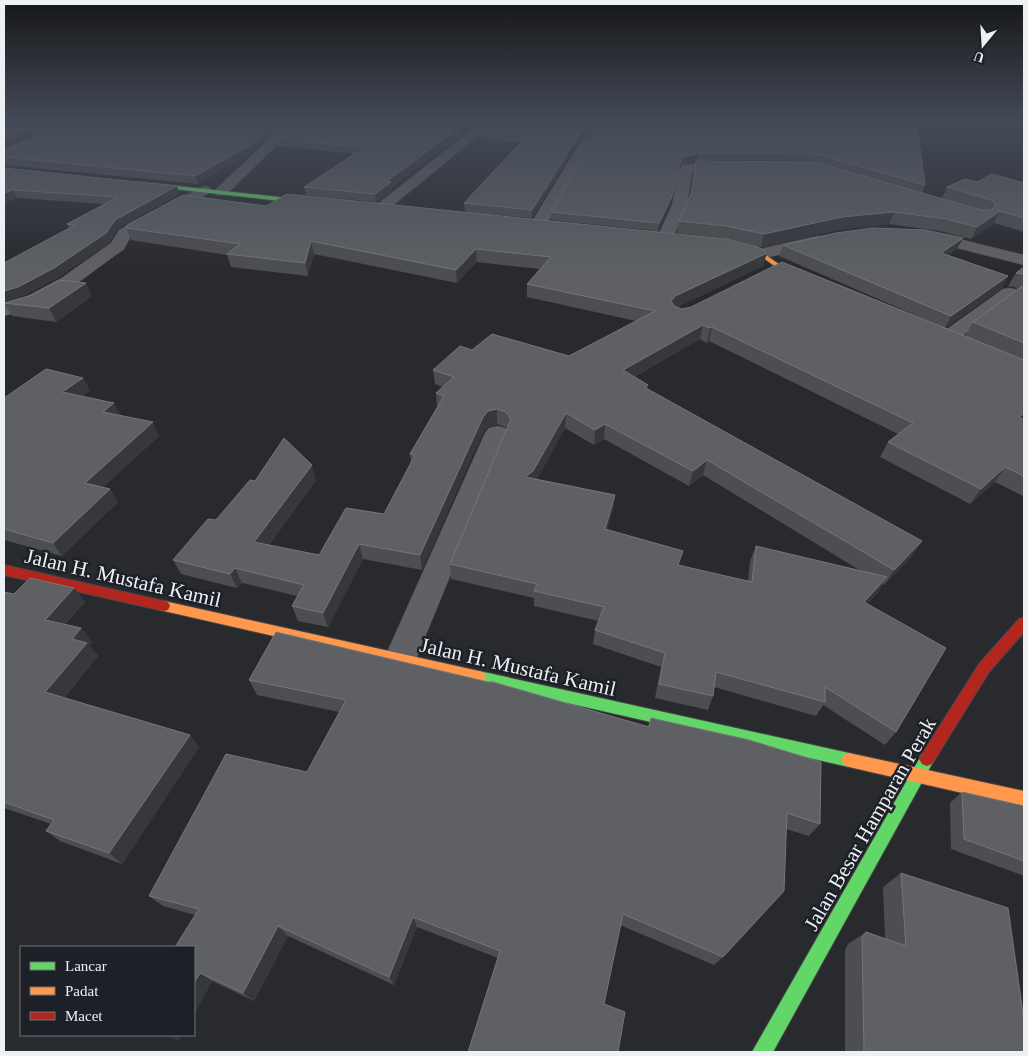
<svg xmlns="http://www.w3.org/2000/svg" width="1028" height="1056" font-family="Georgia,serif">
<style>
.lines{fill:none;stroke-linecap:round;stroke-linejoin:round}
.street-casing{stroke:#46474b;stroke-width:1}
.fast-casing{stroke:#46474b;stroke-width:2}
.slow-casing{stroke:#46474b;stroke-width:2}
.jam-casing{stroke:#46474b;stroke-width:2}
.street{fill:#606164;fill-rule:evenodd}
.fast{fill:#63d668;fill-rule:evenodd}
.slow{fill:#ff974d;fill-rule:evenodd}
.jam{fill:#b3261e;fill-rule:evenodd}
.wall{fill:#4d4e51;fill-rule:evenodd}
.shaded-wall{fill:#37383c}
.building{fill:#5e6063;stroke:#75767a}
.labels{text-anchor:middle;stroke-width:5;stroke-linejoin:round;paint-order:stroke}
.near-street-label{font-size:21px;fill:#edf0f4;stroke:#1d2027}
</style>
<rect width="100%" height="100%" fill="#292a2e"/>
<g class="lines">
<defs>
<path id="street" d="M229,122C242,122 279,119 288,128L273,149L226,195H216L214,192L216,189L265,143L274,131L234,126L230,125Z
M482,122H495L385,212H375L373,209L375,206Z
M4,124L52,129L58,133L56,136L4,157V149L38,135L4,130Z
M587,137L593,141L546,225L543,228H533L530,225L581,141Z
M733,162L740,166L738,169L692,172L687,205L673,238L671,241H659L657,238L672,205L678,175L682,165Z
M204,186L209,187L211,190L209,193L131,236L124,249L72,287L38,306L4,316V304L24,298L60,279L111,243L119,230Z
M923,230L1024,255V265L917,238L915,235L917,232Z
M818,236L824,238L826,241L824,244L761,259L755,258L753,254L755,250Z
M1009,288L1015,289L1018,293L1015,297L954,342L947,344L940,342L937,338L940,334L1003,289Z
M497,426L505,428L509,433L416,659L412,669L400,673L388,669L384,659L485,433L489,428Z"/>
<path id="fast" d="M140,182L316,201L319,203L316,205L138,185Z
M479,671L849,753L854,755L857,760L854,765L849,767L479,683L474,681L472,677L474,673Z
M927,752L932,754L935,759L932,764L773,1052H752L922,754Z"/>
<path id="slow" d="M729,244L763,253L780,265L816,279L809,281L776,267L759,255L727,247L726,246Z
M164,601L479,671L484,673L486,677L484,681L479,683L164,611L160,610L158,606L160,602Z
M849,753L1024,791V807L849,767L844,765L841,760L844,755Z"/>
<path id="jam" d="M4,565L164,601L168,602L170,606L168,610L164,611L4,575Z
M1024,618V632L989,672L932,764L927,766L922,764L919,759L922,754L979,664L1019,619Z"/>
</defs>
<!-- street casing -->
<use href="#street" class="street-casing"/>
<!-- fast casing -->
<use href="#fast" class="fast-casing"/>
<!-- slow casing -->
<use href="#slow" class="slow-casing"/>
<!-- jam casing -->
<use href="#jam" class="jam-casing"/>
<!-- street -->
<use href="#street" class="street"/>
<!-- fast -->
<use href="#fast" class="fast"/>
<!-- slow -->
<use href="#slow" class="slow"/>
<!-- jam -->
<use href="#jam" class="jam"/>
</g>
<!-- wall -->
<path class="wall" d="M8,122H248L269,125L271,132L254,151L198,184L4,165V150L54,131L55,129L52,127Z
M279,122H479L460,137H457L392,187V190L376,202L306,195L304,187L355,154L277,146L276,139L286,125L284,124Z
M488,122H913L925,185L922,193L942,198L947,187L977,182L1024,183V232L994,223L971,239L940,231L889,224L838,230L761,247L723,238L677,233L679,221L815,162L814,161L698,160L680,164L670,204L658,231L551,220V212L593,139L586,135L579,140L532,218L465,212L464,203L521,143L478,139L477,132Z
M978,122H1021L1018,129Z
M4,168L180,194L118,228L110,242L59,277L23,296L69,228L67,224L104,204L17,198L4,203Z
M266,206L763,266L677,307L682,309L965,336L973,322L1017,290L1015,287L1008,286L1016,273L1024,267V495L1023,496L995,482L970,504L880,457L888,442L898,434L709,341L707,343L700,339L634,377L648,385L647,389L922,541L912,556L884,585L883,584L878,592L867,604L896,732L885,745L823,705L816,716L714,687L713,696L708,710L655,698L661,667L593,644L595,630L599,621L534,606V598L451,579L450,564L507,428L497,424L489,426L483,432L422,570L363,559L328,627L298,621L292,606L297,596L242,583L237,588L181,574L173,560L216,520L255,481L316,480L269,545L319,555L384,514L411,462L410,454L437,407L436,393L443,387L435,384L433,370L472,350L569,356L636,321L527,297V284L540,269L477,262L457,283L314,254L308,276L231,267L227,255L131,240L126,228ZM565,428L594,445L604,439L689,486L703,475L861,571L756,546L750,561L748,581L679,566L607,529L613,510L615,495L537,479Z
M963,238L957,249L948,255L1008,276L1002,288L945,328L779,256L783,245Z
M92,296L56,322L12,316L4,303Z
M83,378L90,391L82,396L159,436L103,487L110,489L118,502L62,556L4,540V398Z
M74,588L85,602L65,624L81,628L92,642L89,645L98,656L64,698L190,735L199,747L122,864L60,841L46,831L51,824L4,808V592L14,594Z
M249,680L648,726L651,718L820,824L809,836L786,829L723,957L714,965L620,925L604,1004L618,1052L498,958L417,927L394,985L288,936L254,1001L212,981L194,1014L195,915L163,906L149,896L307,772L339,712L257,695Z
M962,792L1024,806V876L951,849L950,803Z
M901,873L1024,1052H845V950L848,944L866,932L885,939L883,887Z"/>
<!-- shaded-wall -->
<path class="shaded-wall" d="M469,122H479L460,137L459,130Z
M269,125L271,132L254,151L198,184L195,176Z
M586,128V135L579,140L532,218V210L580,133Z
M28,129L31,136L4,147V139Z
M456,130L457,137L392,187V190L376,202L375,194L387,181Z
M699,153L698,160L680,164L670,204L658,231L659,223L682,157Z
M177,186L180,194L118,228L110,242L59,277L23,296L4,302V291L115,220Z
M13,190L17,198L4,203V193Z
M1000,211L994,223L971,239L977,227Z
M894,212L889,224L838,230L761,247L764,234L842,217Z
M963,238L957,249L936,264L941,253Z
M311,241L314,254L308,276L305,263Z
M476,249L477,262L457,283L456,270Z
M767,253L763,266L672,309L671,301L675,296Z
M1008,276L1002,288L945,328L951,316Z
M86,283L92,296L56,322L49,308Z
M703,325L700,339L621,384L623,370Z
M712,327L709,341L707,343L710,328Z
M83,378L90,391L70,406L62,392Z
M114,403L121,416L103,412Z
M497,409V424L489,426L483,432L422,570L420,555L483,417L488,411Z
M566,413L565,428L533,486L525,477Z
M1024,413V419L1009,432L1019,417Z
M153,422L159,436L93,496L85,483Z
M605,424L604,439L594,445L595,430Z
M707,460L703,475L689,486L693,471Z
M312,465L316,480L260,557L254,542Z
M1005,467L995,482L970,504L981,489Z
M110,489L118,502L62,556L53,543Z
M615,495L613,510L603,544L605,529Z
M922,541L912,556L884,585L894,570Z
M359,544L363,559L328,627L323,613Z
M235,568L242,583L237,588L230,574Z
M887,577L878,592L855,617L864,602Z
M74,588L85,602L56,633L45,620Z
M81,628L92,642L89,645L98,656L58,705L45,692L72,639Z
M190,735L199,747L122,864L109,853Z
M413,917L417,927L394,985L389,977Z
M278,926L288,936L254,1001L243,993Z
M200,973L212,981L194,1014V983Z
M164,1035H182L179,1041Z"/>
<!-- building -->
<path class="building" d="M52,122H248L269,125L252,144L195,176L4,157V150L54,131L57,126Z
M288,122H469L459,130H456L387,181L391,182L375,194L304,187L365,147L276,139Z
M488,122H913L918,134L925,185L816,154L699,153L682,157L672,196L659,223L551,212L595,135V132L586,128L580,133L532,210L464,203L527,136L477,132Z
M4,125L28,129L4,139Z
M696,161H700L815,162L981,210H991L996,205L991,200L947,187L965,179L977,182L992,174L1024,183V218L1000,211L977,227L946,219L894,212L842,217L764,234L726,226L679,221L691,194Z
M4,168L177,186L115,220L106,233L54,268L18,287L4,291V263L75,225L67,224L118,197L13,190L4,193Z
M287,194L726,239L758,247L767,253L675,296L671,301L674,306L682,309L691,307L782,262L1024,360V413L1019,417L1024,420V476L1005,467L981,489L888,442L913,423L712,327L710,328L703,325L623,370L648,385L644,387L922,541L894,570L707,460L693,471L605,424L595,430L566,413L533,471L525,477L615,495L605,529L683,551L678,565L752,582L756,546L887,577L864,602L946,648L896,732L825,687V702L716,672L713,696L659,684L665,653L595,630L604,607L534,591L537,584L450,564L511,419L506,412L497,409L488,411L483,417L420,555L359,544L323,613L292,606L304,585L235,568L230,574L173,560L208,519L216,520L250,480L255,481L284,438L312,465L254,542L319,555L346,508L384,514L415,455L410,454L444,396L436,393L454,377L433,370L460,346L472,350L492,334L569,356L655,311L527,284L551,257L476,249L456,270L311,241L305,263L227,254L240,244L126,228L127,225L183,195L266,206Z
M873,228L925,230L963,238L941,253L1008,276L951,316L783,245L836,233Z
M1024,267V275L1023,274L1016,273Z
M59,280L86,283L49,308L4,303L32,295Z
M1024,285V343L973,322Z
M46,369L83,378L62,392L114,403L103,412L153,422L85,483L110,489L53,543L4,529V398Z
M30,578L74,588L45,620L81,628L72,639L87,643L45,692L190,735L109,853L46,831L54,820L4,802V592L14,594Z
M276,632L488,682H493L649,727L651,718L749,740L821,762L820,824L787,813L784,891L723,957L623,914L604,1004L625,1012L618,1052H468L500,951L413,917L389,977L278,926L243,993L200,973L194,983V947H175L199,909L149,896L226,754L307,772L346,700L249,680Z
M962,792L1024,806V861L964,839Z
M901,873L1008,908L1024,1020V1052H864L862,938L866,932L906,946Z"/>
<!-- sky -->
<linearGradient id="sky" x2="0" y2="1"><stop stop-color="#171719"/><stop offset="0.45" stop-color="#434a57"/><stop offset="1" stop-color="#434a57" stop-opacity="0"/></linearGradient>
<rect width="1028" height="270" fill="url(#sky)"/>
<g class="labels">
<!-- near-street labels -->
<g class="near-street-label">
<text transform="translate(123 578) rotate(13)" y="7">Jalan H. Mustafa Kamil</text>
<text transform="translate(518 667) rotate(13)" y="7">Jalan H. Mustafa Kamil</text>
<text transform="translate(870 824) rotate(-60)" y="7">Jalan Besar Hamparan Perak</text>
</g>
</g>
<!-- border -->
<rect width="1028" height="1056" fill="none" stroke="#edf0f4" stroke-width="10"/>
<!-- legend -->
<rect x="20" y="946" width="175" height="90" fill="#1d2027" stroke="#707379"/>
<rect x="30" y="962" width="25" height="8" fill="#63d668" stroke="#707379"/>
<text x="65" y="971" font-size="15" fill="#edf0f4">Lancar</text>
<rect x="30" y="987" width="25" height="8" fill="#ff974d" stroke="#707379"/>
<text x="65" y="996" font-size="15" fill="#edf0f4">Padat</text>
<rect x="30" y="1012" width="25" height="8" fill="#b3261e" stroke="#707379"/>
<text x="65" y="1021" font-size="15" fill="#edf0f4">Macet</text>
<!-- north arrow -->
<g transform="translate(983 45) rotate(198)" stroke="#1d2027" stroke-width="4" paint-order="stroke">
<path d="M0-4L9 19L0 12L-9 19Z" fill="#edf0f4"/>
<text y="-8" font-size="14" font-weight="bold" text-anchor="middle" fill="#edf0f4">U</text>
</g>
</svg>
